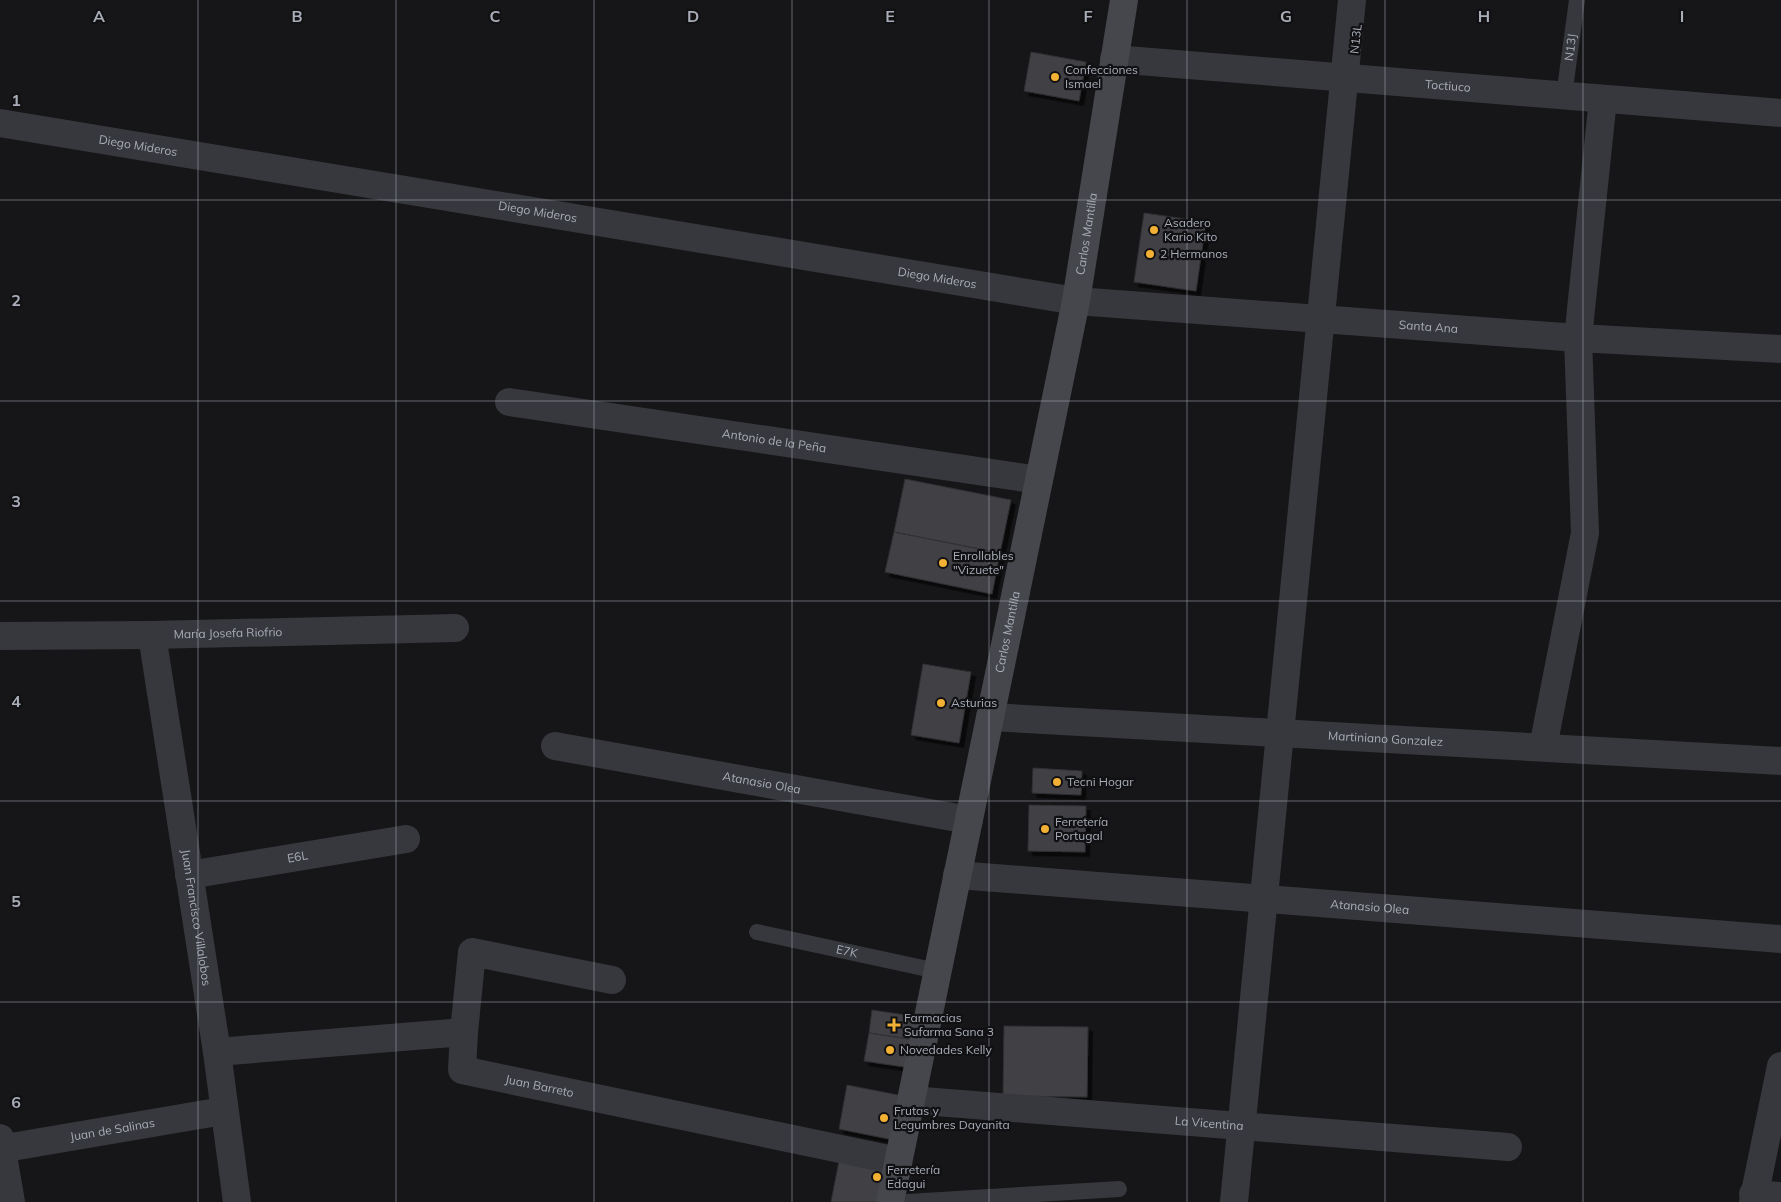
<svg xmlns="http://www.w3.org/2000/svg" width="1781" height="1202" font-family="Mulish,sans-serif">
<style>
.building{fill:#404145;stroke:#303034;filter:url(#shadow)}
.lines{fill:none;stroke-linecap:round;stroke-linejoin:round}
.lane{stroke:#37383d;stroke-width:16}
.street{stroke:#37383d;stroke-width:28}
.secondary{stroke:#45474d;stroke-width:28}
.grid{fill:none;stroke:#a8adb8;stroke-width:1;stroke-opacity:0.55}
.poi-dot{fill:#f2b134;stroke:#111113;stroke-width:2}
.labels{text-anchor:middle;stroke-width:4.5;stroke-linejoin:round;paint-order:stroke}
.street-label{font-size:12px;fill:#a8adb8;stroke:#111113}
.poi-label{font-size:12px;fill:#a8adb8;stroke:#111113;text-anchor:start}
.grid-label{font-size:16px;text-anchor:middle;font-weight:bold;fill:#a8adb8;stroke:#111113;stroke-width:4.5;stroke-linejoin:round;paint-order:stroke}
</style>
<defs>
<filter id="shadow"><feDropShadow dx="4.5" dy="4.5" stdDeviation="0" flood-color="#0009"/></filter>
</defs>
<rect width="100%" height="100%" fill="#161618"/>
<!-- building -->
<path class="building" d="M1031,52L1086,62L1079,101L1024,91Z
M1144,213L1206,222L1196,291L1134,282Z
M905,479L1011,500L1000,553L894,532Z
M894,532L1000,553L992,594L885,572Z
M923,664L971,672L959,743L911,735Z
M1033,768L1082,771L1081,795L1032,793Z
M1029,805L1086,806L1085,852L1028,851Z
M872,1010L919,1017L916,1040L869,1033Z
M1004,1026L1088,1027L1087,1097L1003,1096Z
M869,1033L916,1040L911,1068L864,1061Z
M847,1085L903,1096L894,1140L839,1129Z
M839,1161L892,1172L886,1202H831Z"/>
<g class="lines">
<!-- lane -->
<g class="lane">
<path id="s1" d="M1564,96L1577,0"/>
<path id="s2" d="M757,932L937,971"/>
<path d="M908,1202L1119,1189"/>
</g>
<!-- street -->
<g class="street">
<path id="s3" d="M1114,59L1781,113"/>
<path id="s4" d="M0,123L1076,301L1578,338L1781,349"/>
<path id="s5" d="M509,402L1039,480"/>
<path id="s6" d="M152,635L217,1052L237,1202"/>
<path id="s7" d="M0,636L152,635L455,628"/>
<path id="s8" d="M990,717L1781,761"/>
<path id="s9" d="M555,746L969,820"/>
<path d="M1543,747L1585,533L1578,338L1603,99"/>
<path id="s10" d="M189,875L406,839"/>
<path id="s11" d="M957,875L1781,939"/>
<path d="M464,1032L472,952L612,980"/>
<path id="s12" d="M217,1052L464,1032L462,1070L898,1161"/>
<path id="s13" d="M911,1100L1508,1147"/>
<path d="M0,1138L11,1202"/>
<path id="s14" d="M0,1149L223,1111"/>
<path d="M1753,1194L1781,1196"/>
<path d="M1234,1202L1352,0"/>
<path d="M1753,1202L1781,1066"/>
</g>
<!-- secondary -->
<path class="secondary" id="s15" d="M890,1202L1076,301L1124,0"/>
</g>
<!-- grid -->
<path class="grid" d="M198,0V1202M396,0V1202M594,0V1202M792,0V1202M989,0V1202M1187,0V1202M1385,0V1202M1583,0V1202M0,200H1781M0,401H1781M0,601H1781M0,801H1781M0,1002H1781"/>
<!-- markers -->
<g class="poi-dot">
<circle cx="1055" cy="77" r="5"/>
<circle cx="1154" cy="230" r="5"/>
<circle cx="1150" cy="254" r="5"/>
<circle cx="943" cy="563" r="5"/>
<circle cx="941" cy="703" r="5"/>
<circle cx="1057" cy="782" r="5"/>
<circle cx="1045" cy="829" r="5"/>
<path d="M891.5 1017.5h5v5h5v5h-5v5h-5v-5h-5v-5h5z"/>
<circle cx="890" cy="1050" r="5"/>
<circle cx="884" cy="1118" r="5"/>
<circle cx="877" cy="1177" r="5"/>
</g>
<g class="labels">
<!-- street labels -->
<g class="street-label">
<text transform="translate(1356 39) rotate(-83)" y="4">N13L</text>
<text dy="4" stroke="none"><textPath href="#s1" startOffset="49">N13J</textPath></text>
<text dy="4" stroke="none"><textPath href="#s3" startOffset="335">Toctiuco</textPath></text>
<text dy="4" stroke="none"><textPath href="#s4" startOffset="140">Diego Mideros</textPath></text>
<text dy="4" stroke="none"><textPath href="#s4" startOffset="545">Diego Mideros</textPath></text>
<text dy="4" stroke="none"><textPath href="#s15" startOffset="988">Carlos Mantilla</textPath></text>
<text dy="4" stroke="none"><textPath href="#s4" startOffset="950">Diego Mideros</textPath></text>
<text dy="4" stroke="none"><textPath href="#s4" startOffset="1444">Santa Ana</textPath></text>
<text dy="4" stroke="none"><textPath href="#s5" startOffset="268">Antonio de la Peña</textPath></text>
<text dy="4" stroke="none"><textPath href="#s15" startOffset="582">Carlos Mantilla</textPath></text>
<text dy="4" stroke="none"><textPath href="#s7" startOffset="228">María Josefa Riofrio</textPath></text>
<text dy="4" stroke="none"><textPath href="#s8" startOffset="396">Martiniano Gonzalez</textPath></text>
<text dy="4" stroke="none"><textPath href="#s9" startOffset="210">Atanasio Olea</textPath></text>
<text dy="4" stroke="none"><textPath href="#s10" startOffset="110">E6L</textPath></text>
<text dy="4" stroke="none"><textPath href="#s11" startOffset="414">Atanasio Olea</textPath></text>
<text dy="4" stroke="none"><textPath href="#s6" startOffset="286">Juan Francisco Villalobos</textPath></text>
<text dy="4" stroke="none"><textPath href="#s2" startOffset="92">E7K</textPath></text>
<text dy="4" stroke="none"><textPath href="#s12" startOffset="365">Juan Barreto</textPath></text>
<text dy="4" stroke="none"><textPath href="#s13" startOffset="299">La Vicentina</textPath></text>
<text dy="4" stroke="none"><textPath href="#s14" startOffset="114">Juan de Salinas</textPath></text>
</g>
<!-- poi labels -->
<g class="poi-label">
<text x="1065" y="74">Confecciones<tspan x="1065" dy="14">Ismael</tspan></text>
<text x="1164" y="227">Asadero<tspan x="1164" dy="14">Kario Kito</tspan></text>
<text x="1160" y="258">2 Hermanos</text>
<text x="953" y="560">Enrollables<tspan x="953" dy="14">"Vizuete"</tspan></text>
<text x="951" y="707">Asturias</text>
<text x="1067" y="786">Tecni Hogar</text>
<text x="1055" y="826">Ferretería<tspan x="1055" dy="14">Portugal</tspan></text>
<text x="904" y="1022">Farmacias<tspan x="904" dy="14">Sufarma Sana 3</tspan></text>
<text x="900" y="1054">Novedades Kelly</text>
<text x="894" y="1115">Frutas y<tspan x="894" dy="14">Legumbres Dayanita</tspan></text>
<text x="887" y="1174">Ferretería<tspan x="887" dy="14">Edagui</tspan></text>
</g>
</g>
<g class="grid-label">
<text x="99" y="22">A</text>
<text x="297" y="22">B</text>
<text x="495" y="22">C</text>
<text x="693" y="22">D</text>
<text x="890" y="22">E</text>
<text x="1088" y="22">F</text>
<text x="1286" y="22">G</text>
<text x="1484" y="22">H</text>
<text x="1682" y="22">I</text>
<text x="16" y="106">1</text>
<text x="16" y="306">2</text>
<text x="16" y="507">3</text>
<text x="16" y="707">4</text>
<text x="16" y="907">5</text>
<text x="16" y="1108">6</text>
</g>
</svg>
